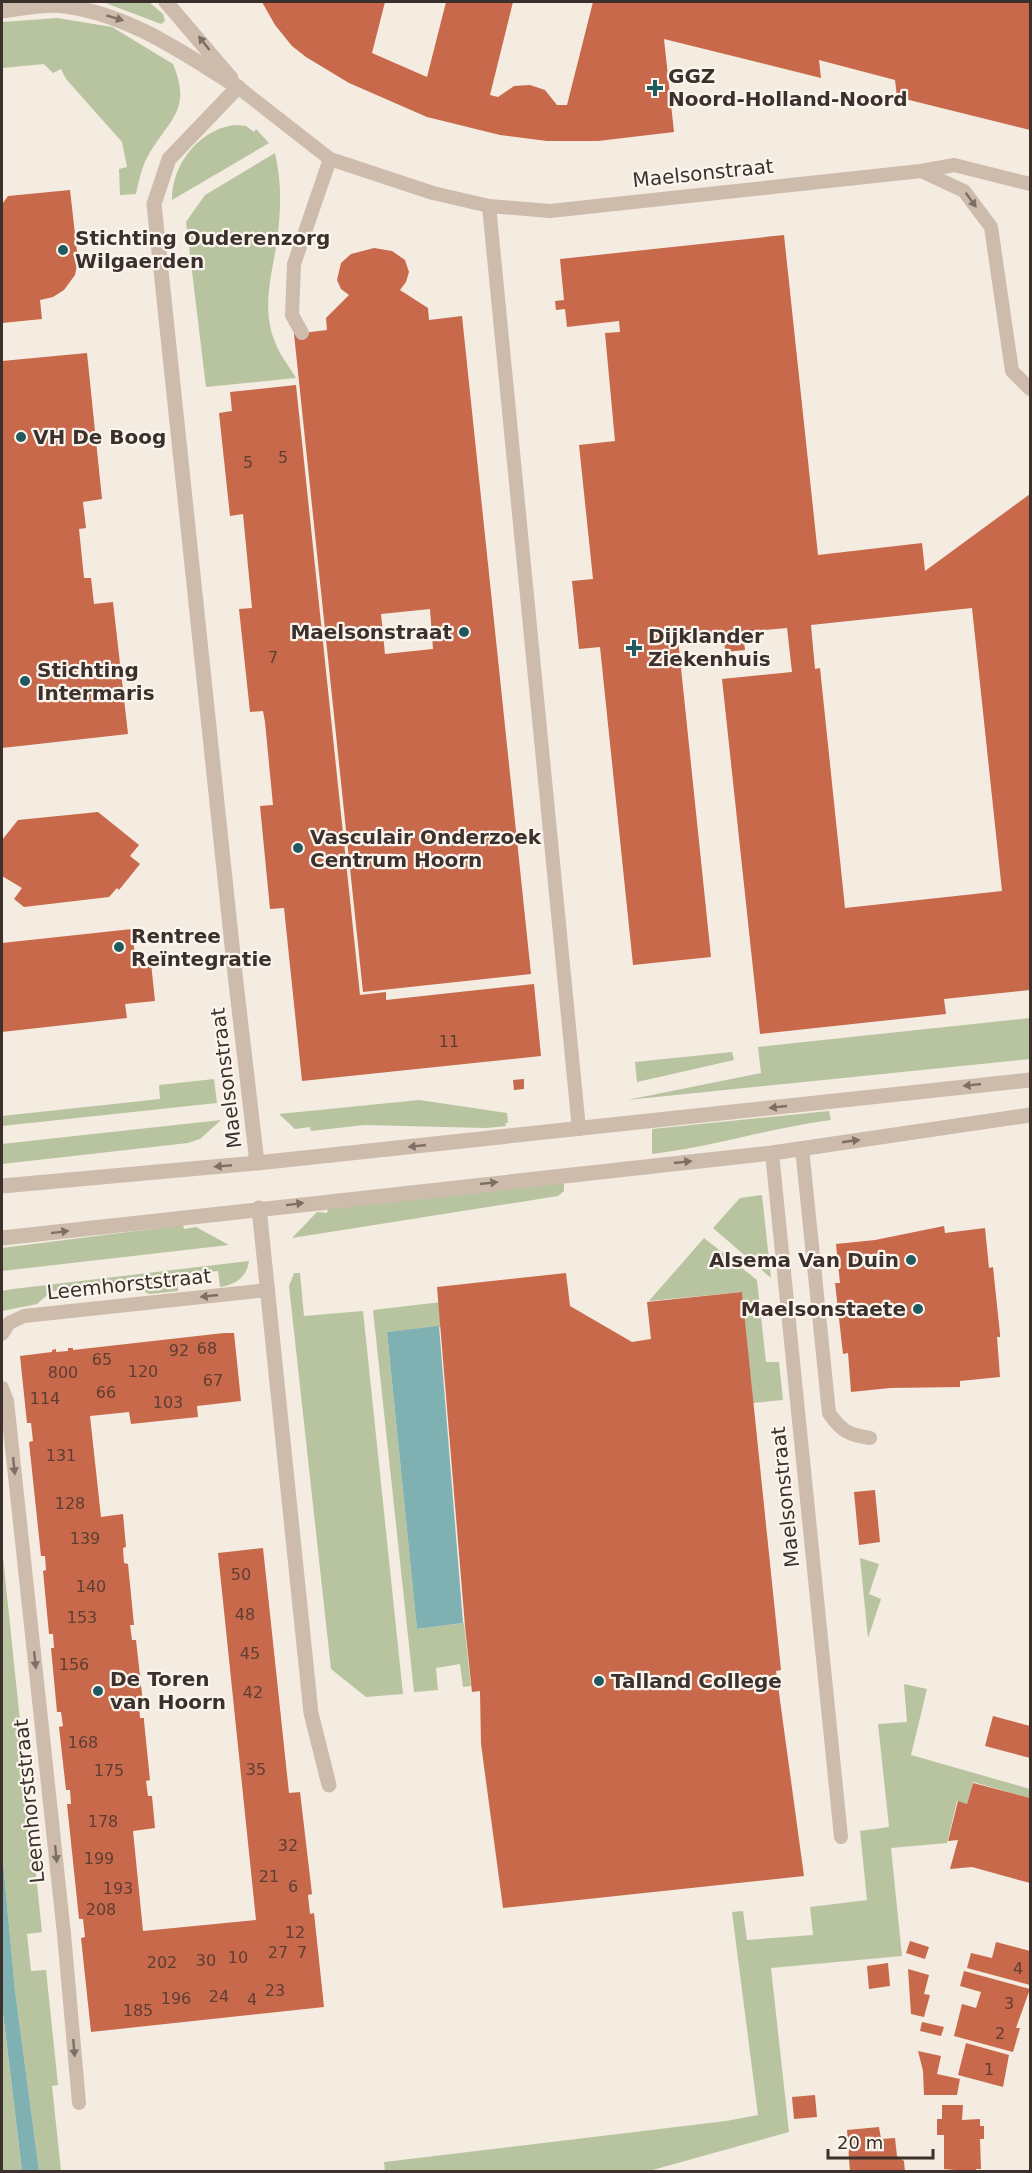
<svg xmlns="http://www.w3.org/2000/svg" width="1032" height="2173" font-family="'DejaVu Sans',sans-serif">
<style>
.green{fill:#b8c4a0}
.water{fill:#7fb0b2}
.building{fill:#c8694b;fill-rule:evenodd}
.lines{fill:none;stroke-linecap:round;stroke-linejoin:round}
.service{stroke:#cdbbac;stroke-width:14}
.minor{stroke:#cdbbac;stroke-width:15}
.oneway{fill:#7d6f65}
.poi-dot{fill:#1f5a5e;stroke:#fbf5ee;stroke-width:2}
.labels{text-anchor:middle;stroke-width:4.5;stroke-linejoin:round;paint-order:stroke}
.number-label{font-size:16px;fill:#5e3e33}
.poi-label{font-size:20px;font-weight:bold;fill:#3b302b;stroke:#fbf5ee;text-anchor:start}
.street-label{font-size:20px;fill:#3b302b;stroke:#fbf5ee}
</style>
<rect width="100%" height="100%" fill="#f4ebe1"/>
<!-- green -->
<path class="green" d="M103,2H149L163,14L165,21L161,24Z
M57,18L112,27L173,64C192,110 170,118 149,154C142,166 139,180 136,194L120,195L119,169L127,167L122,142L66,79L61,69L53,73L44,64L2,68V22Z
M238,125L246,126L254,132L256,129L269,143L172,200C171,164 202,126 238,125Z
M275,153C282,183 281,211 277,241C272,275 261,308 275,342C279,354 289,366 296,378L206,387L186,222L205,195Z
M1030,1018V1059L627,1100L761,1073L758,1047Z
M732,1052L734,1060L637,1082L635,1062Z
M214,1079L217,1103L2,1126V1116L160,1099L159,1085Z
M419,1100L507,1113L508,1123H505L506,1126L487,1128L364,1125L311,1131L310,1127L295,1129L279,1114Z
M829,1111L831,1120C770,1128 713,1147 652,1154V1129Z
M221,1120L200,1139L188,1143L2,1164V1144Z
M564,1183V1191L558,1196L292,1238L317,1212L327,1213L328,1209Z
M762,1195L771,1278L713,1228L740,1198Z
M183,1225L184,1229L196,1227L229,1245L2,1271V1248Z
M704,1238L757,1280L766,1362H779L783,1400L753,1403L742,1292L649,1301Z
M249,1261C247,1277 235,1285 220,1287L218,1271L177,1276L178,1291L149,1294L131,1283L52,1291L37,1304L2,1311V1291L13,1289Z
M294,1273H300L304,1316L363,1311L403,1694L366,1697L331,1669L289,1286Z
M441,1302L442,1327L387,1332L417,1629L464,1623L471,1686L463,1687L460,1664L436,1668L438,1690L414,1692L373,1310Z
M2,1548L42,1932L27,1934L31,1971L46,1970L58,2085L52,2086L61,2171H39L15,1991L2,1851Z
M860,1558L879,1564L869,1594L881,1599L868,1638Z
M904,1684L927,1689L911,1755L1030,1789V1798L973,1782L967,1804L957,1801L947,1843L891,1848L902,1956L771,1968L789,2132L649,2171L385,2172L384,2162L726,2121L758,2115L732,1912L743,1911L747,1940L813,1935L810,1907L867,1900L860,1831L889,1827L878,1724L907,1722Z
M2,2005L3,2015L22,2171H2Z"/>
<!-- water -->
<path class="water" d="M439,1326L463,1623L417,1629L387,1332Z
M2,1851L15,1991L39,2171H22L2,2005Z"/>
<!-- building -->
<path class="building" d="M262,2H385L372,53L427,77L446,2H513L490,95L498,97L514,86L530,85L545,90L557,105H567L593,2H1030V130L897,97L895,80L819,60L821,78L664,39L674,132L598,141H547L500,135L427,117L349,83L306,57L292,46L275,25Z
M70,190L78,260L75,275L64,290L53,297L40,300L42,319L2,323V204L8,196Z
M784,235L818,555L922,543L925,571L1030,494V990L944,999L946,1014L760,1034L722,679L792,672L787,628L743,632L745,650L725,652L724,634L678,639L711,957L633,965L600,647L579,649L572,581L593,579L579,445L615,441L605,333L620,332L619,321L567,327L565,309L556,310L555,301L564,300L560,259ZM972,608L1002,891L845,908L820,668L815,669L811,625Z
M374,248L392,251L405,260L409,272L406,282L400,290L428,308L429,320L462,316L531,974L363,992L294,334L327,330L326,318L349,295L341,289L337,280L341,263L351,254ZM430,609L433,649L385,654L381,614Z
M87,353L102,499L83,502L86,528L79,529L84,578H91L94,604L113,602L128,734L2,748V361Z
M296,385L360,995L386,992V1000L534,984L541,1056L302,1081L284,908L270,909L260,806L273,805L265,722L263,711L250,712L239,609L252,608L243,514L230,516L219,413L232,411L230,392Z
M98,812L139,845L130,856L140,864L119,890L117,888L109,897L24,907L14,899L22,888L2,876V840L18,820Z
M132,929L136,965L151,963L155,1001L125,1004L127,1018L2,1032V943Z
M524,1079V1089L514,1090L513,1080Z
M944,1226L945,1233L985,1228L989,1268L993,1267L1000,1334V1337H997L1000,1377L960,1381V1387L890,1388L851,1392L848,1353L843,1354L835,1283H840L836,1244L875,1240Z
M566,1273L570,1306L632,1342L651,1339L647,1302L742,1292L781,1670L776,1671L804,1876L503,1908L481,1744L480,1691L472,1692L465,1626L437,1287Z
M224,1333H234L241,1401L197,1406L198,1417L131,1424L129,1412L90,1416L101,1517L123,1514L126,1547L123,1548L124,1563L128,1564L134,1625H130L132,1640H136L143,1703H139L140,1718H144V1721L150,1780L146,1781L148,1796H152L155,1828L133,1831L143,1931L256,1920L218,1553L263,1548L289,1793L300,1792L312,1894L308,1895L310,1914L314,1913L324,2007L91,2032L81,1938L85,1937L83,1919H79L67,1804H71L70,1790H66L59,1727L63,1726L61,1712H57L51,1648H54L53,1634H49L43,1571L46,1570L45,1556H41L29,1442L33,1441L31,1423H27L20,1356L52,1352V1350L56,1349V1352L68,1351V1348H73V1350Z
M875,1490L880,1542L859,1545L854,1492Z
M993,1716L1030,1726V1758L985,1746Z
M973,1783L1030,1798V1883L972,1867L950,1869L958,1840L948,1841L958,1801L967,1804Z
M910,1941L929,1947L925,1959L906,1953Z
M996,1942L1030,1951V1985L967,1968L971,1953L992,1958Z
M888,1963L890,1986L869,1989L867,1966Z
M908,1969L929,1975L924,1994L930,1995L924,2017L911,2014Z
M964,1971L1030,1989L1016,2028H1020L1013,2052L954,2036L962,2004L976,2008L981,1992L960,1986Z
M922,2022L944,2027L941,2036L920,2031Z
M966,2043L1009,2055L1003,2087L958,2075Z
M918,2051L941,2056L937,2074L960,2079L957,2095H924L923,2071Z
M815,2095L817,2117L794,2119L792,2097Z
M942,2105H963L962,2120L980,2119V2126H984V2139H980L981,2169H976V2172L944,2169V2135H937V2119H942Z
M879,2127L881,2139L895,2138L897,2156L904,2161L905,2172H850L847,2130Z"/>
<g class="lines">
<!-- service -->
<path class="service" d="M238,87L330,159L433,193L489,206L550,211L921,171L954,165L1030,184
M921,171L964,191L991,227L1012,371L1030,389
M489,206L579,1129
M302,333L292,315L294,264L330,159
M802,1148L829,1413C841,1431 849,1435 870,1438
M772,1153L841,1837
M2,1334L9,1323L24,1316L268,1290
M2,1388L7,1401L64,1934L79,2103"/>
<!-- minor -->
<path class="minor" d="M166,2L231,78
M2,11C21,9 46,3 65,6C131,15 183,53 238,87
M238,87L169,159L154,204L235,974L257,1163
M2,1186L257,1163L1030,1080
M259,1208L311,1713L329,1785
M2,1238L772,1153L1030,1115"/>
</g>
<!-- one-way arrows -->
<defs><path id="oneway-solid" d="M-6-.8H1V-3.2L6.5 0L1 3.2V.8H-6Z" transform="scale(1.5)"/></defs>
<g class="oneway">
<use href="#oneway-solid" transform="translate(115 18) rotate(17)"/>
<use href="#oneway-solid" transform="translate(204 43) rotate(-128)"/>
<use href="#oneway-solid" transform="translate(971 200) rotate(54)"/>
<use href="#oneway-solid" transform="translate(972 1085) rotate(174)"/>
<use href="#oneway-solid" transform="translate(778 1107) rotate(174)"/>
<use href="#oneway-solid" transform="translate(851 1141) rotate(-8)"/>
<use href="#oneway-solid" transform="translate(417 1146) rotate(174)"/>
<use href="#oneway-solid" transform="translate(683 1162) rotate(-6)"/>
<use href="#oneway-solid" transform="translate(223 1166) rotate(175)"/>
<use href="#oneway-solid" transform="translate(489 1183) rotate(-6)"/>
<use href="#oneway-solid" transform="translate(295 1204) rotate(-7)"/>
<use href="#oneway-solid" transform="translate(60 1232) rotate(-7)"/>
<use href="#oneway-solid" transform="translate(209 1296) rotate(174)"/>
<use href="#oneway-solid" transform="translate(14 1466) rotate(84)"/>
<use href="#oneway-solid" transform="translate(35 1660) rotate(84)"/>
<use href="#oneway-solid" transform="translate(56 1854) rotate(84)"/>
<use href="#oneway-solid" transform="translate(74 2048) rotate(85)"/>
</g>
<!-- markers -->
<g class="poi-dot">
<path d="M652 79h6v6h6v6h-6v6h-6v-6h-6v-6h6z"/>
<circle cx="63" cy="250" r="6"/>
<circle cx="21" cy="437" r="6"/>
<circle cx="464" cy="632" r="6"/>
<path d="M631 639h6v6h6v6h-6v6h-6v-6h-6v-6h6z"/>
<circle cx="25" cy="681" r="6"/>
<circle cx="298" cy="848" r="6"/>
<circle cx="119" cy="947" r="6"/>
<circle cx="911" cy="1260" r="6"/>
<circle cx="918" cy="1309" r="6"/>
<circle cx="599" cy="1681" r="6"/>
<circle cx="98" cy="1691" r="6"/>
</g>
<g class="labels">
<!-- number labels -->
<g class="number-label">
<text x="283" y="463">5</text>
<text x="248" y="468">5</text>
<text x="273" y="663">7</text>
<text x="449" y="1047">11</text>
<text x="207" y="1354">68</text>
<text x="179" y="1356">92</text>
<text x="102" y="1365">65</text>
<text x="143" y="1377">120</text>
<text x="63" y="1378">800</text>
<text x="213" y="1386">67</text>
<text x="106" y="1398">66</text>
<text x="45" y="1404">114</text>
<text x="168" y="1408">103</text>
<text x="61" y="1461">131</text>
<text x="70" y="1509">128</text>
<text x="85" y="1544">139</text>
<text x="241" y="1580">50</text>
<text x="91" y="1592">140</text>
<text x="245" y="1620">48</text>
<text x="82" y="1623">153</text>
<text x="250" y="1659">45</text>
<text x="74" y="1670">156</text>
<text x="253" y="1698">42</text>
<text x="83" y="1748">168</text>
<text x="256" y="1775">35</text>
<text x="109" y="1776">175</text>
<text x="103" y="1827">178</text>
<text x="288" y="1851">32</text>
<text x="99" y="1864">199</text>
<text x="269" y="1882">21</text>
<text x="293" y="1892">6</text>
<text x="118" y="1894">193</text>
<text x="101" y="1915">208</text>
<text x="295" y="1938">12</text>
<text x="278" y="1958">27</text>
<text x="302" y="1958">7</text>
<text x="238" y="1963">10</text>
<text x="206" y="1966">30</text>
<text x="162" y="1968">202</text>
<text x="1018" y="1974">4</text>
<text x="275" y="1996">23</text>
<text x="219" y="2002">24</text>
<text x="176" y="2004">196</text>
<text x="252" y="2005">4</text>
<text x="1009" y="2009">3</text>
<text x="138" y="2016">185</text>
<text x="1000" y="2039">2</text>
<text x="989" y="2075">1</text>
</g>
<!-- poi labels -->
<g class="poi-label">
<text x="668" y="83">GGZ<tspan x="668" dy="23">Noord-Holland-Noord</tspan></text>
<text x="75" y="245">Stichting Ouderenzorg<tspan x="75" dy="23">Wilgaerden</tspan></text>
<text x="33" y="444">VH De Boog</text>
<text x="452" y="639" text-anchor="end">Maelsonstraat</text>
<text x="648" y="643">Dijklander<tspan x="648" dy="23">Ziekenhuis</tspan></text>
<text x="37" y="677">Stichting<tspan x="37" dy="23">Intermaris</tspan></text>
<text x="310" y="844">Vasculair Onderzoek<tspan x="310" dy="23">Centrum Hoorn</tspan></text>
<text x="131" y="943">Rentree<tspan x="131" dy="23">Reïntegratie</tspan></text>
<text x="899" y="1267" text-anchor="end">Alsema Van Duin</text>
<text x="906" y="1316" text-anchor="end">Maelsonstaete</text>
<text x="110" y="1686">De Toren<tspan x="110" dy="23">van Hoorn</tspan></text>
<text x="611" y="1688">Talland College</text>
</g>
<!-- street labels -->
<g class="street-label">
<text transform="translate(703 173) rotate(-6)" y="7">Maelsonstraat</text>
<text transform="translate(226 1078) rotate(-97)" y="7">Maelsonstraat</text>
<text transform="translate(129 1284) rotate(-6)" y="7">Leemhorststraat</text>
<text transform="translate(785 1497) rotate(-96)" y="7">Maelsonstraat</text>
<text transform="translate(29 1801) rotate(-96)" y="7">Leemhorststraat</text>
</g>
</g>
<!-- border -->
<rect width="1032" height="2173" fill="none" stroke="#3b302b" stroke-width="6"/>
<!-- scale -->
<path d="M828 2149v9h105v-9" fill="none" stroke="#3b302b" stroke-width="3"/>
<text x="837" y="2149" font-size="18" fill="#3b302b" stroke="#fbf5ee" stroke-width="4.5" paint-order="stroke">20 m</text>
</svg>
